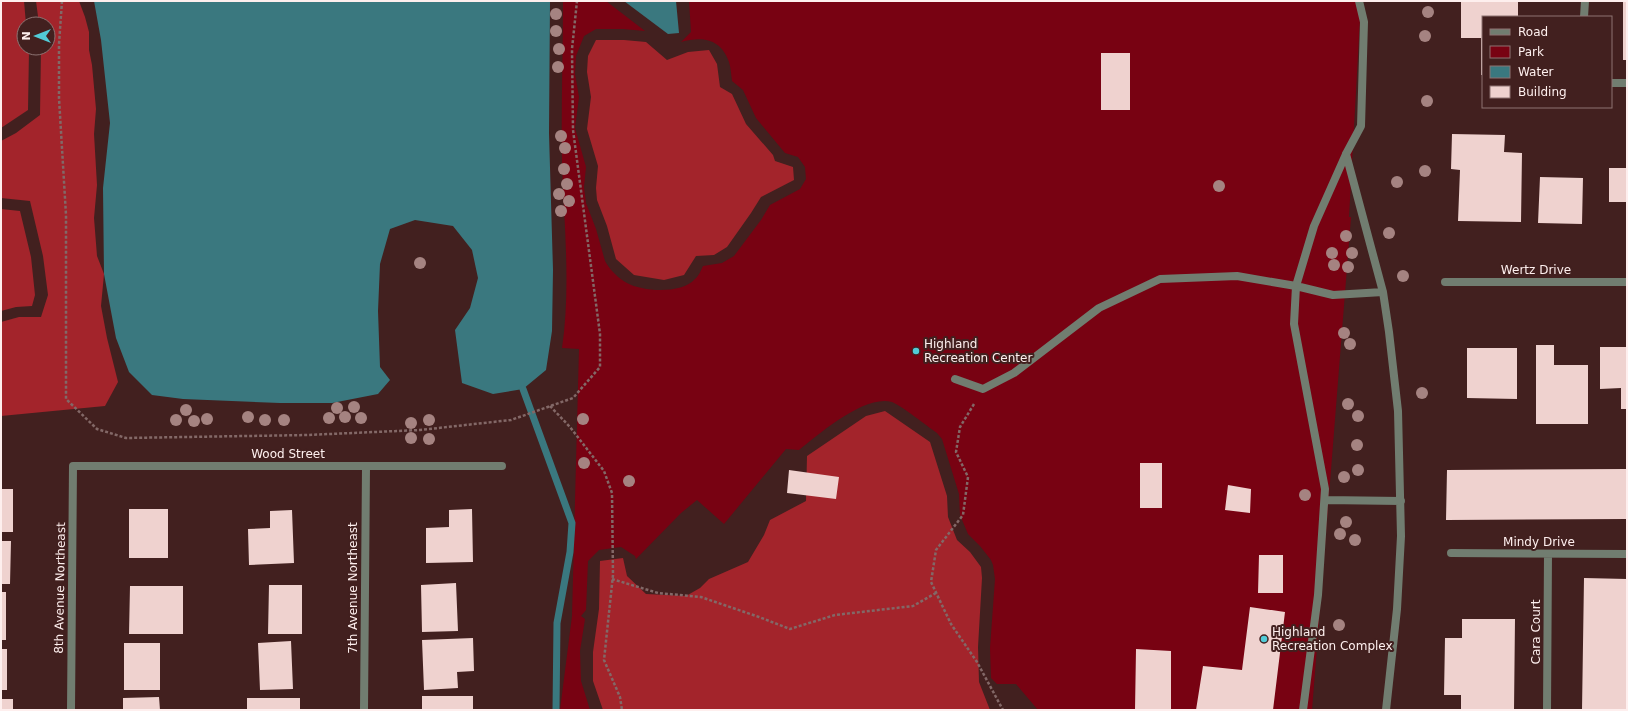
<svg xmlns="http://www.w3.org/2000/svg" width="1628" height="711" font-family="'DejaVu Sans',sans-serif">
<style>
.green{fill:#780212}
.forest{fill:#a3242b}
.water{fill:#3a787f}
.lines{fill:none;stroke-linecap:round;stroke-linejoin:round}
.stream{stroke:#3a787f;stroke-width:7}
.building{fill:#efd2cf}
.path{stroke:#836867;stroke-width:2.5;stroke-dasharray:3 2;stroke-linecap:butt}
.lane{stroke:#717d70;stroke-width:8}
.street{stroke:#717d70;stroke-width:8}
.tree{fill:#a58381}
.poi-dot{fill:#52cbd7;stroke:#42201f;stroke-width:1.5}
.labels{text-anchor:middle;stroke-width:4;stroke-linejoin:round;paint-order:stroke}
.street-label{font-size:12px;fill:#feefee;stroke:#42201f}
.poi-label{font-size:12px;fill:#feefee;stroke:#42201f;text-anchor:start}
</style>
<rect width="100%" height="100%" fill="#42201f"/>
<!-- green -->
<path class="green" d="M563,1H606L645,31L623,29H596L584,36L576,56L575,74L579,97L575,128L586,167L584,187L586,203L596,229L605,261C609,269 619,279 627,283C643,292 682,294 695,279C699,276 701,270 703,266L722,263L734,256L761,220L770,205L800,189L806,179L805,167L798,157L785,153L756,118L743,90L732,81C731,75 731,68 729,62C721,39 703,36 681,42L691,32L689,1H1361L1349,217H1351L1312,710H1038L1016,684H997L991,678L990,648L995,579L993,565L991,560L980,546L968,534L960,515L959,494L942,439L937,433C927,426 902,406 892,402C865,394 819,434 799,450L786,449L724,524L697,500L681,513L636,559L635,556L621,547L599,550L588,561L586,610L581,616L585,619L580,651L581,681L590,710H560L572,616L579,349L562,348C571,288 564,223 562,163C561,109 563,55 563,1Z"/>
<!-- forest -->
<path class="forest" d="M1,1H24L26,24H24V48H29V50L28,110L1,128Z
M36,1H79L85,17L89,32V50L92,65L96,109L94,134L97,185L94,218L97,256L104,274L101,306L107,338L118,382L105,406L1,416V322L19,317H41L48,295L43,256L30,201L1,198V141L16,133L40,115L41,48H48V24H39Z
M596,40H624L646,42L667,60L688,52L709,50L717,64L720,87L732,94L746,124L773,155L775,161L793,167L794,180L761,197L751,213L727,247L714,255L696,256L684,275L664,280L634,275L616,259L607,226L597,200L596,188L598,166L587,129L591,97L587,72L588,56Z
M1,209L20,211L31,257L35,295L32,306L16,307L1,311Z
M885,411L930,442L947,496L948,517L957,540L970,552L981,567L982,578L978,647L979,682L990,710H603L593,681V652L599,609L600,561L623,558L627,576L646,594L686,596L700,588L709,579L748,562L764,535L770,520L806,501L807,456L866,416Z"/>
<!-- water -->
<path class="water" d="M94,1H550L549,133L553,270L552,331L546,370L523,389L493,394L462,383L455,330L470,308L478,278L472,250L453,226L415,220L390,229L380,264L378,311L380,367L390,380L378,394L332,403H280L183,399L152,395L129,372L116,338L104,274L103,188L110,123L101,40Z
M624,1H676L679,33L668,34Z"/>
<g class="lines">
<!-- stream -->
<path class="stream" d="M523,389L572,523L570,552L557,623L556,710"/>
</g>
<!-- building -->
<path class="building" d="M1461,1H1518V17H1483V75H1481V38H1461Z
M1623,1H1627V60H1623Z
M1101,53H1130V110H1101Z
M1452,134L1505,135L1504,152L1522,153L1521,222L1458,221L1460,170L1451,169Z
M1609,168H1627V202H1609Z
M1540,177L1583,178L1582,224L1538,223Z
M1536,345H1554V365H1588V424H1536Z
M1600,347H1627V409H1621V388L1600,389Z
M1467,348H1517V399L1467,398Z
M1140,463H1162V508H1140Z
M1627,469V519L1446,520L1447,470Z
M789,470L839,477L836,499L787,493Z
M1228,485L1251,489L1250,513L1225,510Z
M1,489H13V532H1Z
M129,509H168V558H129Z
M472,509L473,562L426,563V528L449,527V510Z
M292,510L294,563L249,565L248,529L270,528V511Z
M1,541H11L10,584H1Z
M1259,555H1283V593H1258Z
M1584,578L1627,579V710H1582Z
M456,583L458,631L422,632L421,585Z
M269,585H302V634H268Z
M130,586H183V634H129Z
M1,592H6V640H1Z
M1250,607L1285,612L1273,710H1196L1203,666L1242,670Z
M1462,619H1515L1514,710H1461V695H1444L1445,638H1462Z
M473,638L474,671L457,672L458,688L424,690L422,640Z
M291,641L293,689L260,690L258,643Z
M124,643H160V690H124Z
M1,649H7V690H1Z
M1136,649L1171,651V710H1135Z
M422,696H473V710H422Z
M159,697L160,710H123V698Z
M247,698H300V710H247Z
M1,699H13V710H1Z"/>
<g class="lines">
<!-- path -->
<path class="path" d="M62,1L59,44V98L66,215V399L97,429L126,438L307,435L420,430L511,420L573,398L600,367V334L573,130L572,49L577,1
M974,404L960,427L956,452L968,477L963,515L936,550L931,582L951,624L977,662L1003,710
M550,406L570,427L604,471L612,493L613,575L604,660L620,697L622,710
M612,579L658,593L701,597L759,617L790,629L835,615L913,606L936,593"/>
<!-- lane -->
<path class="lane" d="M1584,17L1585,1
M1611,83H1627
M1346,154L1383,292L1389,332L1398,411L1401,536L1397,609L1386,710
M955,379L983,389L1014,373L1099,308L1160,279L1237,276L1296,286L1333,295L1383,292
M1325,500L1401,501
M1303,710L1318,595L1325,489L1294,324L1296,286L1314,226L1346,154L1361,126L1364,22L1359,1"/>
<!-- street -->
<path class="street" d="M1445,282H1627
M1451,553L1627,554
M71,710L73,466H502
M364,710L366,467
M1547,710L1548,554"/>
</g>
<!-- trees -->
<g class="tree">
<circle cx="1428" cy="12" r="6"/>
<circle cx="556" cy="14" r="6"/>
<circle cx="556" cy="31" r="6"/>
<circle cx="1425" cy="36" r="6"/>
<circle cx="559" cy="49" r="6"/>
<circle cx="558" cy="67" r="6"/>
<circle cx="1427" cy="101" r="6"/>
<circle cx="561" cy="136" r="6"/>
<circle cx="565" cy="148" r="6"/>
<circle cx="564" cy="169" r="6"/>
<circle cx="1425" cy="171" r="6"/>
<circle cx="1397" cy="182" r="6"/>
<circle cx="567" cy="184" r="6"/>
<circle cx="1219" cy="186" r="6"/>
<circle cx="559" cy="194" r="6"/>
<circle cx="569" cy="201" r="6"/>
<circle cx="561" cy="211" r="6"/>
<circle cx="1389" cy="233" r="6"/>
<circle cx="1346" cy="236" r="6"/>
<circle cx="1332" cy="253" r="6"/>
<circle cx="1352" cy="253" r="6"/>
<circle cx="420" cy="263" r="6"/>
<circle cx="1334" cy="265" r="6"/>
<circle cx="1348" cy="267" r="6"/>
<circle cx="1403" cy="276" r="6"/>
<circle cx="1344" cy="333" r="6"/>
<circle cx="1350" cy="344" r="6"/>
<circle cx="1422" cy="393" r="6"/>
<circle cx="1348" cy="404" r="6"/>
<circle cx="354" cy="407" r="6"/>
<circle cx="337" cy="408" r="6"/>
<circle cx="186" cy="410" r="6"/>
<circle cx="1358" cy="416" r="6"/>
<circle cx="248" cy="417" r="6"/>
<circle cx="345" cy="417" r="6"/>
<circle cx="329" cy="418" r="6"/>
<circle cx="361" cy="418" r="6"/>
<circle cx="207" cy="419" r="6"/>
<circle cx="583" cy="419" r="6"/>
<circle cx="176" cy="420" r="6"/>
<circle cx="265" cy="420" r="6"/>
<circle cx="284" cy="420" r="6"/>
<circle cx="429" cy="420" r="6"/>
<circle cx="194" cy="421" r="6"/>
<circle cx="411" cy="423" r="6"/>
<circle cx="411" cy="438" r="6"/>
<circle cx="429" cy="439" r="6"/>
<circle cx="1357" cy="445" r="6"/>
<circle cx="584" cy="463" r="6"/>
<circle cx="1358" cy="470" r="6"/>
<circle cx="1344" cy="477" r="6"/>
<circle cx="629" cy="481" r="6"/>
<circle cx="1305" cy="495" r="6"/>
<circle cx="1346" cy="522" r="6"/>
<circle cx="1340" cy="534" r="6"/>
<circle cx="1355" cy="540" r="6"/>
<circle cx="1339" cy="625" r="6"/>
</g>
<!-- markers -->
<g class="poi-dot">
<circle cx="916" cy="351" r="4"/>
<circle cx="1264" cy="639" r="4"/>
</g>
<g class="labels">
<!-- street labels -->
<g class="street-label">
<text x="1536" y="274">Wertz Drive</text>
<text x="288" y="458">Wood Street</text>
<text x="1539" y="546">Mindy Drive</text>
<text transform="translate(60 588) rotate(-89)" y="4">8th Avenue Northeast</text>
<text transform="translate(353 588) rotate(-90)" y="4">7th Avenue Northeast</text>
<text transform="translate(1536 632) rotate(-90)" y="4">Cara Court</text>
</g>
<!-- poi labels -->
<g class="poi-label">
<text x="924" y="348">Highland<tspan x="924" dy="14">Recreation Center</tspan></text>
<text x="1272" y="636">Highland<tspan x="1272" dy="14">Recreation Complex</tspan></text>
</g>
</g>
<!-- border -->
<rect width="1628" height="711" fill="none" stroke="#feefee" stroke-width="4"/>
<!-- legend -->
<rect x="1482" y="16" width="130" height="92" fill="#42201f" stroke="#8d7372"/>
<rect x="1490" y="29" width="20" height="6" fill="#717d70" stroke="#8d7372"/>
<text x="1518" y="36" font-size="12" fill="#feefee">Road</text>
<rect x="1490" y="46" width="20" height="12" fill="#780212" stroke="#8d7372"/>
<text x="1518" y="56" font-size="12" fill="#feefee">Park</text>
<rect x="1490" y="66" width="20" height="12" fill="#3a787f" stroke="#8d7372"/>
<text x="1518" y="76" font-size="12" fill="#feefee">Water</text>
<rect x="1490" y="86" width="20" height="12" fill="#efd2cf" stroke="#8d7372"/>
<text x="1518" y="96" font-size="12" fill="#feefee">Building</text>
<!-- north arrow -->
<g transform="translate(36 36) rotate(270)"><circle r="19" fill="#42201f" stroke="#8d7372"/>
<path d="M0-3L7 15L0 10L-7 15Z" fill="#52cbd7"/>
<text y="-6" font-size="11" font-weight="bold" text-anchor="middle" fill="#feefee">N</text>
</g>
</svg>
